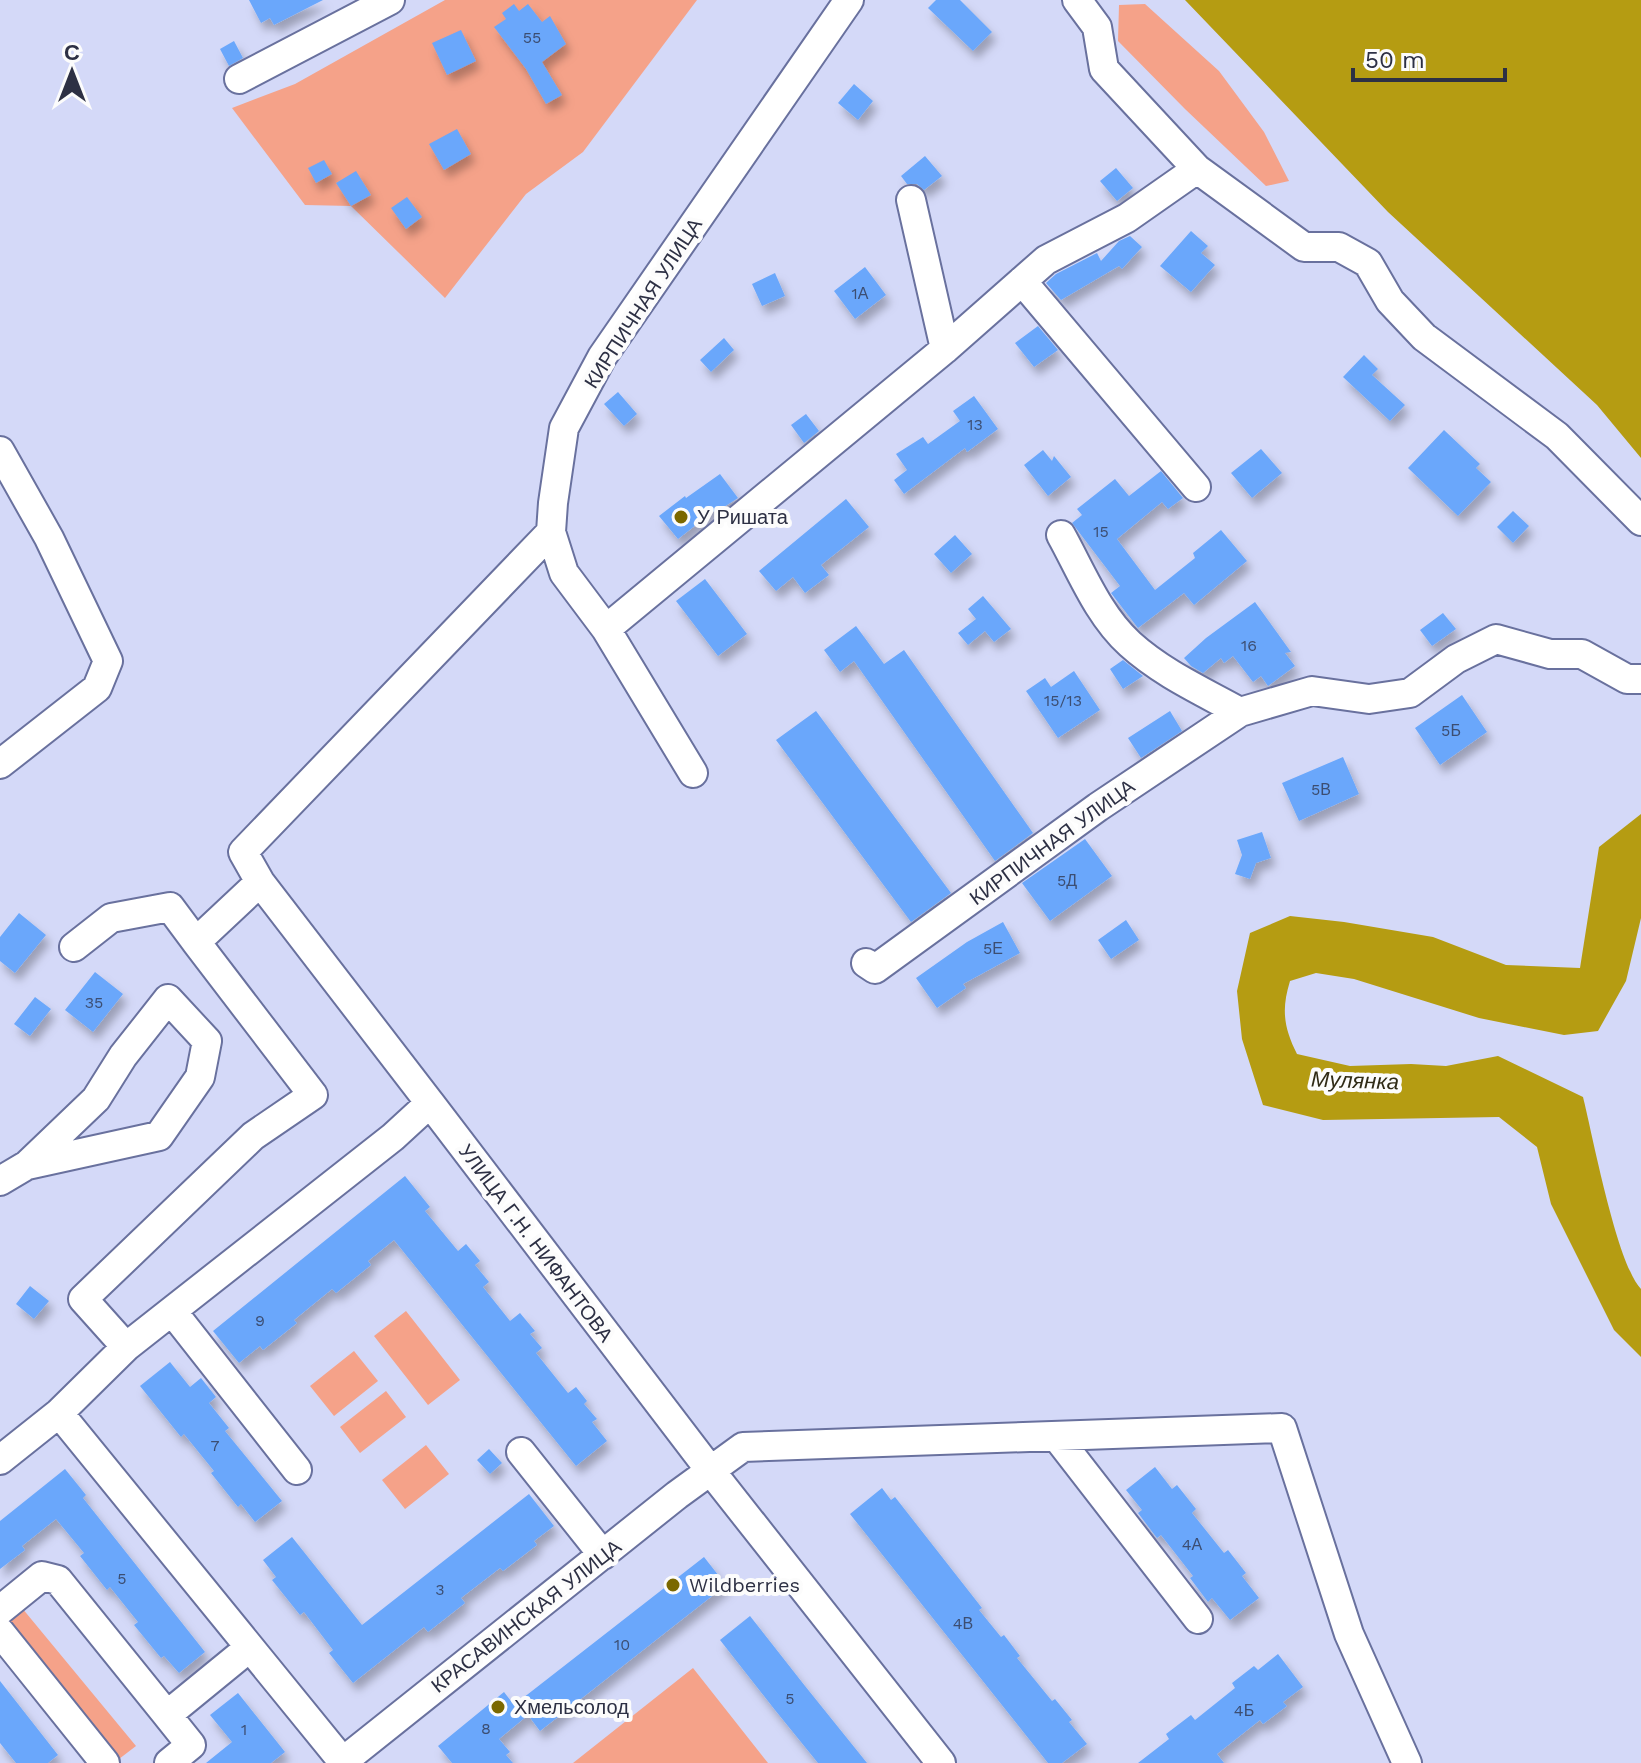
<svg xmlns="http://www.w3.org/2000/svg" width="1641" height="1763" font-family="'Work Sans',sans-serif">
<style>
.green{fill:#f5a289}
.water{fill:#b59c12}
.building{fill:#6aa7fb;filter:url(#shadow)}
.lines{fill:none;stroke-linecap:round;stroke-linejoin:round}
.minor-casing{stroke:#69719e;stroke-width:32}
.minor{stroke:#fff;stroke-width:28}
.poi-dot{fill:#7b6800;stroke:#fcfcfc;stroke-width:3}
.labels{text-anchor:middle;stroke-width:8;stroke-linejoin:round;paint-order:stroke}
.number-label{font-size:16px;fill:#3c4e72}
.street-label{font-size:20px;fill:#2d3044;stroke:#fcfcfc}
.poi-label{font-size:20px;fill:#2d3044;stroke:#fcfcfc;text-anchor:start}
.water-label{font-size:22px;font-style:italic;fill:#302b17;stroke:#fcfcfc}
</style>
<defs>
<filter id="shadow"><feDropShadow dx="4.5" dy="8" stdDeviation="4" flood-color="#0004"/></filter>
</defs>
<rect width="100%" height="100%" fill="#d4d9f8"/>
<!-- green -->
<path class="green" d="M445,0H697L583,152L526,194L445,298L351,206L305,205L232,108L295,84Z
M1145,4L1219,71L1264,132L1289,181L1266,186L1185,109L1118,41L1119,5Z
M406,1311L460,1380L428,1405L374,1336Z
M354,1351L378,1381L334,1416L310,1386Z
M386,1391L406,1417L360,1453L340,1427Z
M426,1445L449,1474L405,1509L382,1480Z
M22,1608L136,1746L119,1759L6,1621Z
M693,1668L768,1763H573Z"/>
<!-- water -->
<path class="water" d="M1185,0H1641V458L1597,405L1388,212Z
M1641,814V918L1626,981L1598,1031L1564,1035L1479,1018L1354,979L1316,973L1290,981C1281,1010 1284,1028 1297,1054L1350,1066L1411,1064L1446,1066L1498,1056L1583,1097C1593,1137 1617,1264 1641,1289V1357L1614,1330L1551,1204L1537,1147L1499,1117L1323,1120L1263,1105L1242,1039L1237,991L1250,933L1290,916L1344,922L1433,937L1506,965L1580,968L1599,847Z"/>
<!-- building -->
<path class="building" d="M249,0H323L274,25L270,18L261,23Z
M936,0H960L992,32L973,51L928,8Z
M514,4L519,11L528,4L542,22L550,16L566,44L542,62L562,95L546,104L526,69L494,27L506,19L502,13Z
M461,30L476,61L447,75L432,43Z
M234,41L243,58L229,66L220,49Z
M854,84L873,101L858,120L838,103Z
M457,129L471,154L444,170L429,144Z
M925,156L942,176L924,190L917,184H907L901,176Z
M324,160L332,174L316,183L308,168Z
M1116,168L1133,188L1117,201L1100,181Z
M356,171L371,195L351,206L336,183Z
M407,197L422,217L406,229L391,208Z
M1191,231L1208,246L1201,253L1215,265L1191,292L1160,266Z
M1130,236L1142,247L1122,269L1119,266L1061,300L1046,283L1056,274L1097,253L1101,261L1119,241Z
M865,267L886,295L855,319L834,291Z
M775,273L785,296L762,306L752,284Z
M1038,326L1058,350L1034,367L1015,343Z
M724,338L734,350L711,372L700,360Z
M1364,355L1378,369L1372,375L1405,405L1390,421L1343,377Z
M618,392L637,414L624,426L604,404Z
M974,396L998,429L967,452L965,448L904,494L894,480L907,470L896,454L923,437L928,444L960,421L953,411Z
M806,414L819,431L804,443L791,425Z
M1444,430L1480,464L1476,468L1491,482L1458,516L1408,468Z
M1261,449L1282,473L1252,498L1231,473Z
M1043,450L1052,461L1054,456L1071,477L1048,496L1024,465Z
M1161,471L1183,498L1168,509L1162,502L1117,539L1155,590L1195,558L1193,553L1221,530L1247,561L1194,605L1184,593L1138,628L1111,593L1120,586L1072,523L1082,515L1077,509L1115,479L1129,496Z
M720,474L738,498L716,512L715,510L678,539L659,516L685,496L686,498Z
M846,499L869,527L821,565L829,575L805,593L793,577L776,591L759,571Z
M1513,511L1529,526L1513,543L1497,527Z
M955,535L972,554L951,573L934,554Z
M705,579L747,634L718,656L676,601Z
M983,596L1011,629L994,642L985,631L968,645L958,633L976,619L968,609Z
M1255,602L1291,652L1285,653L1295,666L1268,686L1261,676L1253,682L1233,656L1224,663L1221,658L1203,673L1191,666L1184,658L1206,638Z
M1443,613L1456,629L1432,646L1420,630Z
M856,626L884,664L904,650L1033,833L995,861L854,661L840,672L824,650Z
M1123,660L1143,676L1123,689L1110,669Z
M1074,671L1100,710L1058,738L1026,691L1045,678L1051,687Z
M1462,695L1487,732L1440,765L1415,728Z
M816,711L951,893L911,922L776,740Z
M1170,711L1182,731L1141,758L1128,738Z
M1343,757L1359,794L1299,821L1282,783Z
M1262,832L1271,858L1256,863L1250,879L1235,874L1242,855L1237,840Z
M1085,839L1112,876L1050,921L1022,883Z
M19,913L46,935L15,973L0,961V937Z
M1126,920L1139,940L1111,959L1098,940Z
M1003,922L1020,953L963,984L966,988L937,1008L916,978L967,942Z
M95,972L123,994L93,1032L65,1010Z
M35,997L51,1009L30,1036L14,1024Z
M405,1176L430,1207L425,1211L458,1251L466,1244L480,1261L475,1265L489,1282L483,1287L510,1321L520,1313L535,1331L530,1334L542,1348L536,1353L568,1393L576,1387L587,1401L584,1404L597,1419L592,1422L607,1441L576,1466L394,1240L368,1261L371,1265L336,1293L332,1289L294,1320L297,1323L263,1350L260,1346L239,1363L213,1331Z
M30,1286L49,1301L34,1319L16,1304Z
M170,1362L190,1387L201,1378L216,1397L209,1403L229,1428L225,1431L282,1501L255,1522L241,1504L238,1507L211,1473L214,1471L184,1434L181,1437L140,1386Z
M489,1449L502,1463L490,1474L477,1460Z
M1155,1467L1172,1489L1177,1485L1196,1509L1192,1513L1224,1553L1228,1550L1246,1573L1242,1576L1259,1598L1230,1620L1212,1598L1208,1602L1190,1578L1193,1576L1161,1535L1157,1538L1138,1513L1142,1510L1126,1490Z
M65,1469L86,1495L83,1498L205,1652L179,1673L164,1656L161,1658L134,1625L138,1622L110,1587L107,1590L80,1556L84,1553L56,1519L22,1546L25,1550L0,1569V1521Z
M882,1488L891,1500L895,1497L982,1608L979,1610L1001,1637L1004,1635L1020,1656L1017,1658L1052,1701L1055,1699L1072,1720L1069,1722L1087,1744L1062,1763H1048L850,1514Z
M529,1494L554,1526L534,1541L537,1545L503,1571L500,1568L461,1598L465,1603L428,1632L424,1627L353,1683L329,1653L333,1650L304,1612L300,1615L272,1580L276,1577L263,1560L292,1537L362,1625Z
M704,1557L726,1585L540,1731L528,1715L499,1739L510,1752L506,1755L513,1763H452L438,1746L504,1692L514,1705Z
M750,1616L805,1686L867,1763H818L775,1710L720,1640Z
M1278,1654L1303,1687L1283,1702L1287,1706L1263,1724L1260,1720L1217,1754L1224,1763H1138L1169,1739L1166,1734L1191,1715L1195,1720L1235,1688L1232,1683L1254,1666L1258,1670Z
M0,1681L58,1755L48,1763H16L0,1743Z
M238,1693L285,1752L271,1763H206L232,1742L210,1715Z"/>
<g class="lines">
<defs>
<path id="minor" d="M1077,0L1097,27L1104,69L1197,169L1304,247H1339L1368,263L1390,301L1424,337L1557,436L1641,521
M239,79L390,0
M911,200L945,349
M1022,281L1196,487
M0,451L49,538L108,661L97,688L0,764
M1061,535C1081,571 1098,615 1130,644C1162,673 1202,691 1240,712
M606,629L945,349L1046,260L1127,218L1197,169
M693,773L606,629L564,573L551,532L553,503L564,428L602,357L849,0
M74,947L111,918L170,907L196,942L260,882
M866,963L875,969L1098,807L1240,712L1312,691L1369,699L1410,693L1456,659L1496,639L1550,654H1582L1627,679H1641
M430,1103L260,882L243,852L551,532
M0,1181L27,1165L159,1136L200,1077L207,1041L168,999L123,1056L96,1099L27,1165
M172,1311L297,1470
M126,1347L83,1299L253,1136L313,1095L196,942
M59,1413L344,1763
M1056,1436L1198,1619
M521,1452L603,1555
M0,1460L59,1413L126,1347L393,1137L430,1103L710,1470L941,1763
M0,1610L42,1576L58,1580L167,1715
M0,1632L105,1763
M169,1763L191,1745L167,1715L249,1648
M341,1763L677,1495L743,1447L1282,1428L1349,1634L1407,1763"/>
</defs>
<!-- minor casing -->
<use href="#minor" class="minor-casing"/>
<!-- minor -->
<use href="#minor" class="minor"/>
</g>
<!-- markers -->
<g class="poi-dot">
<circle cx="681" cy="517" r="8"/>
<circle cx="673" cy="1585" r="8"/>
<circle cx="498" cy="1707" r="8"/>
</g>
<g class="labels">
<!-- number labels -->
<g class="number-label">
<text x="532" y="43">55</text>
<text x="860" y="299">1А</text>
<text x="975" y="430">13</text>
<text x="1101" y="537">15</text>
<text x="1249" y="651">16</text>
<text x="1063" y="706">15/13</text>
<text x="1451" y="736">5Б</text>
<text x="1321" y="795">5В</text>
<text x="1067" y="886">5Д</text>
<text x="993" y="954">5Е</text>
<text x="94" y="1008">35</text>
<text x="260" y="1326">9</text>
<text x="215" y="1451">7</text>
<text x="1192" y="1550">4А</text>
<text x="122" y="1584">5</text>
<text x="440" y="1595">3</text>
<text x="963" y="1629">4В</text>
<text x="622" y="1650">10</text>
<text x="790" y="1704">5</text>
<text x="1244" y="1716">4Б</text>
<text x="486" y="1734">8</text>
<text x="244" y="1735">1</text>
</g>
<!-- street labels -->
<g class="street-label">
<text transform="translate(643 303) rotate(-57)" y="7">КИРПИЧНАЯ УЛИЦА</text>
<text transform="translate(1052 842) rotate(-36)" y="7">КИРПИЧНАЯ УЛИЦА</text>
<text transform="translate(536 1243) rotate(53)" y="7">УЛИЦА Г.Н. НИФАНТОВА</text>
<text transform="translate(526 1616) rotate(-38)" y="7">КРАСАВИНСКАЯ УЛИЦА</text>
</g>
<!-- poi labels -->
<g class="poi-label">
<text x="697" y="524">У Ришата</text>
<text x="689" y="1592">Wildberries</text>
<text x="514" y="1714">Хмельсолод</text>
</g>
<!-- water labels -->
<g class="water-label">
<text transform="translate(1355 1080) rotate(2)" y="8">Мулянка</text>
</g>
</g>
<!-- north arrow -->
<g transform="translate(72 72)" stroke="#fcfcfc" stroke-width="6" paint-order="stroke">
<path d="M0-6L14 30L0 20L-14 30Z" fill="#2d3044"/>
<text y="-12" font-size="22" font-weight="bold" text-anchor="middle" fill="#2d3044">С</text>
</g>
<!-- scale -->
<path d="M1353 68v12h152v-12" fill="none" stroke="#2d3044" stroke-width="4"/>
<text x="1365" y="68" font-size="24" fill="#2d3044" stroke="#fcfcfc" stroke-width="6" paint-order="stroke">50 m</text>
</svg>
